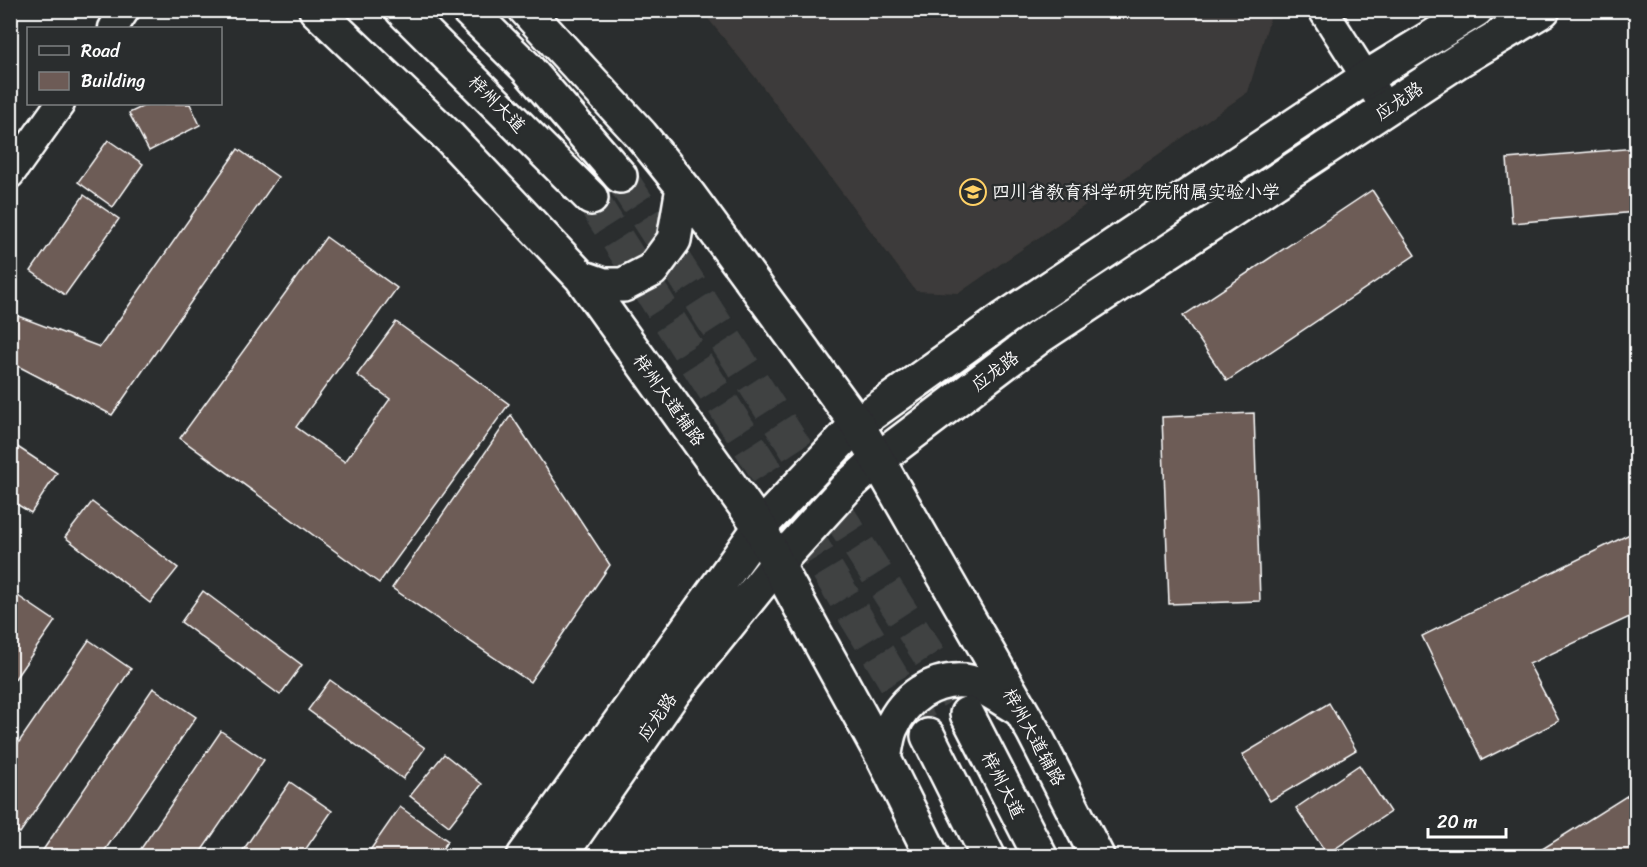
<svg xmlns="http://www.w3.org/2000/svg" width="1647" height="867" font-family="Sriracha,'LXGW WenKai TC',sans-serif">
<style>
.built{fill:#3e3b3a}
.building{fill:#6d5b56;stroke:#fff;stroke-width:1.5}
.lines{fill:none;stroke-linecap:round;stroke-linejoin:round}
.trunk-tunnel{stroke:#3f4243;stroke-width:33;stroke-dasharray:33 16;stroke-linecap:butt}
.minor-casing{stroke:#fff;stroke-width:33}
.tertiary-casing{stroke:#fff;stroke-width:38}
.secondary-casing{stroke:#fff;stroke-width:38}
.trunk-casing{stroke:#fff;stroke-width:38}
.minor{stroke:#2a2d2e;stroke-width:28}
.tertiary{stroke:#2a2d2e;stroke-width:33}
.secondary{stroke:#2a2d2e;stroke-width:33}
.trunk{stroke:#2a2d2e;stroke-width:33}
.labels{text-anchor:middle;stroke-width:5;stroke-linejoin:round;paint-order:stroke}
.street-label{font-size:18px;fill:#fff;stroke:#2a2d2e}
.poi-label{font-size:18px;fill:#fff;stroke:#2a2d2e;text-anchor:start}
</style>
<rect width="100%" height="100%" fill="#2a2d2e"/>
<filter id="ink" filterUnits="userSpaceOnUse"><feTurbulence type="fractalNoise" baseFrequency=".0167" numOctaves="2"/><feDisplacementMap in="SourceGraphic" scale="12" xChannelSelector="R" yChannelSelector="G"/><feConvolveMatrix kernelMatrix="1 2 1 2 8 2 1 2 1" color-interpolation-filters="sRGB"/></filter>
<g filter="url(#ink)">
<!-- built -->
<path class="built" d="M1267,11L1270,18L1248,92L959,293L916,291L759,82L702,11Z"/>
<!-- building -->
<path class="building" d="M148,104H190L200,125L149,151L129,113Z
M108,140L143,164L113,207L78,182Z
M1636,148V212L1512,223L1507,159Z
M238,149L278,177L112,415L10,362V313L100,347Z
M1372,190L1415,255L1227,381L1183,316Z
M84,195L119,219L65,295L31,271Z
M326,237L397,288L296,427L345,462L390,399L357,375L396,322L509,404L379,583L180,438Z
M1254,413L1260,601L1169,604L1162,417Z
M511,415L610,565L530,682L392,588Z
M10,442L57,473L31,513L10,500Z
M92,502L178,568L150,603L65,537Z
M1636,531V614L1529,664L1559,721L1482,760L1422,636Z
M203,591L302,665L280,695L181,622Z
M12,592L55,621L10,686V594Z
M89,640L131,669L20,833L10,827V755Z
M330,680L425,748L403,779L308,710Z
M153,688L196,717L101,856H47L41,853Z
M1329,703L1356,750L1270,801L1242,755Z
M221,731L264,760L198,856H136Z
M444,754L482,784L449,826L410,796Z
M1359,765L1390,812L1327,854L1296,808Z
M290,782L332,811L301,856H239Z
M1636,790V856H1531Z
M400,807L448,841L437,856H366Z"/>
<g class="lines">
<!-- trunk-tunnel -->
<path class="trunk-tunnel" d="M620,176L967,714
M591,198L797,520L928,736"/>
<defs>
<path id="minor" d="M1323,10L1386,109
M113,28L125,10
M10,174L60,104"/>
<path id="tertiary" d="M524,856L760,527L857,424L1005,318L1367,77L1476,10
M560,856L674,692L777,564L846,488L877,460L1039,337L1458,61L1543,10"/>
<path id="secondary" d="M316,10L450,138L581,277L760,527L777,564L884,759L932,856
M526,10L641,135L683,187L857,424L1033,731L1097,856
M581,277L604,285H623L652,270L674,240L683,187
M884,759C886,749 887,737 891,728C904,698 933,678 965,681C983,684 1003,700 1019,709"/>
<path id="trunk" d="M402,10L591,198
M468,10L526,67L620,176
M967,714L1040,856
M928,736L988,856"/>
</defs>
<!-- minor casing -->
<use href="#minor" class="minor-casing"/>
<!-- tertiary casing -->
<use href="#tertiary" class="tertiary-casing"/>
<!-- secondary casing -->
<use href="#secondary" class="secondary-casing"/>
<!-- trunk casing -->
<use href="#trunk" class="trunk-casing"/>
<!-- minor -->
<use href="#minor" class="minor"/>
<!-- tertiary -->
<use href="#tertiary" class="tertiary"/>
<!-- secondary -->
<use href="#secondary" class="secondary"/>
<!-- trunk -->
<use href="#trunk" class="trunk"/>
</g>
</g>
<!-- icons -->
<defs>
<symbol id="school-ring" viewBox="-11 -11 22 22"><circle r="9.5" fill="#2a2d2e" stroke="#ffd166" stroke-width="1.5"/><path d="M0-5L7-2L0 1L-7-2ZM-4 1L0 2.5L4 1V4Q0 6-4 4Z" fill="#ffd166"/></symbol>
</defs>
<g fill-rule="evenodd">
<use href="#school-ring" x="958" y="177" width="30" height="30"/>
</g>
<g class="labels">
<!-- street labels -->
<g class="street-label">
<text transform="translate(1399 101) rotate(-34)" y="6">应龙路</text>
<text transform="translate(497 104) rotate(45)" y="6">梓州大道</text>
<text transform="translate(995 371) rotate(-37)" y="6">应龙路</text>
<text transform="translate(669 400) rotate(54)" y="6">梓州大道辅路</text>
<text transform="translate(657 717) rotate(-55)" y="6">应龙路</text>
<text transform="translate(1034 737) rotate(61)" y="6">梓州大道辅路</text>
<text transform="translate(1003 785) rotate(63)" y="6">梓州大道</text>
</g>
<!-- poi labels -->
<g class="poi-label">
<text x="992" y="198">四川省教育科学研究院附属实验小学</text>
</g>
</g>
<!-- margin -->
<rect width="1647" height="867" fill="none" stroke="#2a2d2e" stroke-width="36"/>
<rect x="18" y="18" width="1611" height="831" fill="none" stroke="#fff" stroke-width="2" filter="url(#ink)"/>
<!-- legend -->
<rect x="27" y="27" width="195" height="78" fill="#2a2d2e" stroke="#7f8182" stroke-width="1.5"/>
<rect x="39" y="46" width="30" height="9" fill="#2a2d2e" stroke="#7f8182" stroke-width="1.5"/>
<text x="81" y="57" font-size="18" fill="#ffffff">Road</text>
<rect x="39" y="72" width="30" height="18" fill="#6d5b56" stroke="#7f8182" stroke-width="1.5"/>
<text x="81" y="87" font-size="18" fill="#ffffff">Building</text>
<!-- scale -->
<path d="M1428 828v9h78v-9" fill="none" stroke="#ffffff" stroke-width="3"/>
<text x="1437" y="828" font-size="18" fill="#ffffff" stroke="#2a2d2e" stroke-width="4.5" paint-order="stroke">20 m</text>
</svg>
